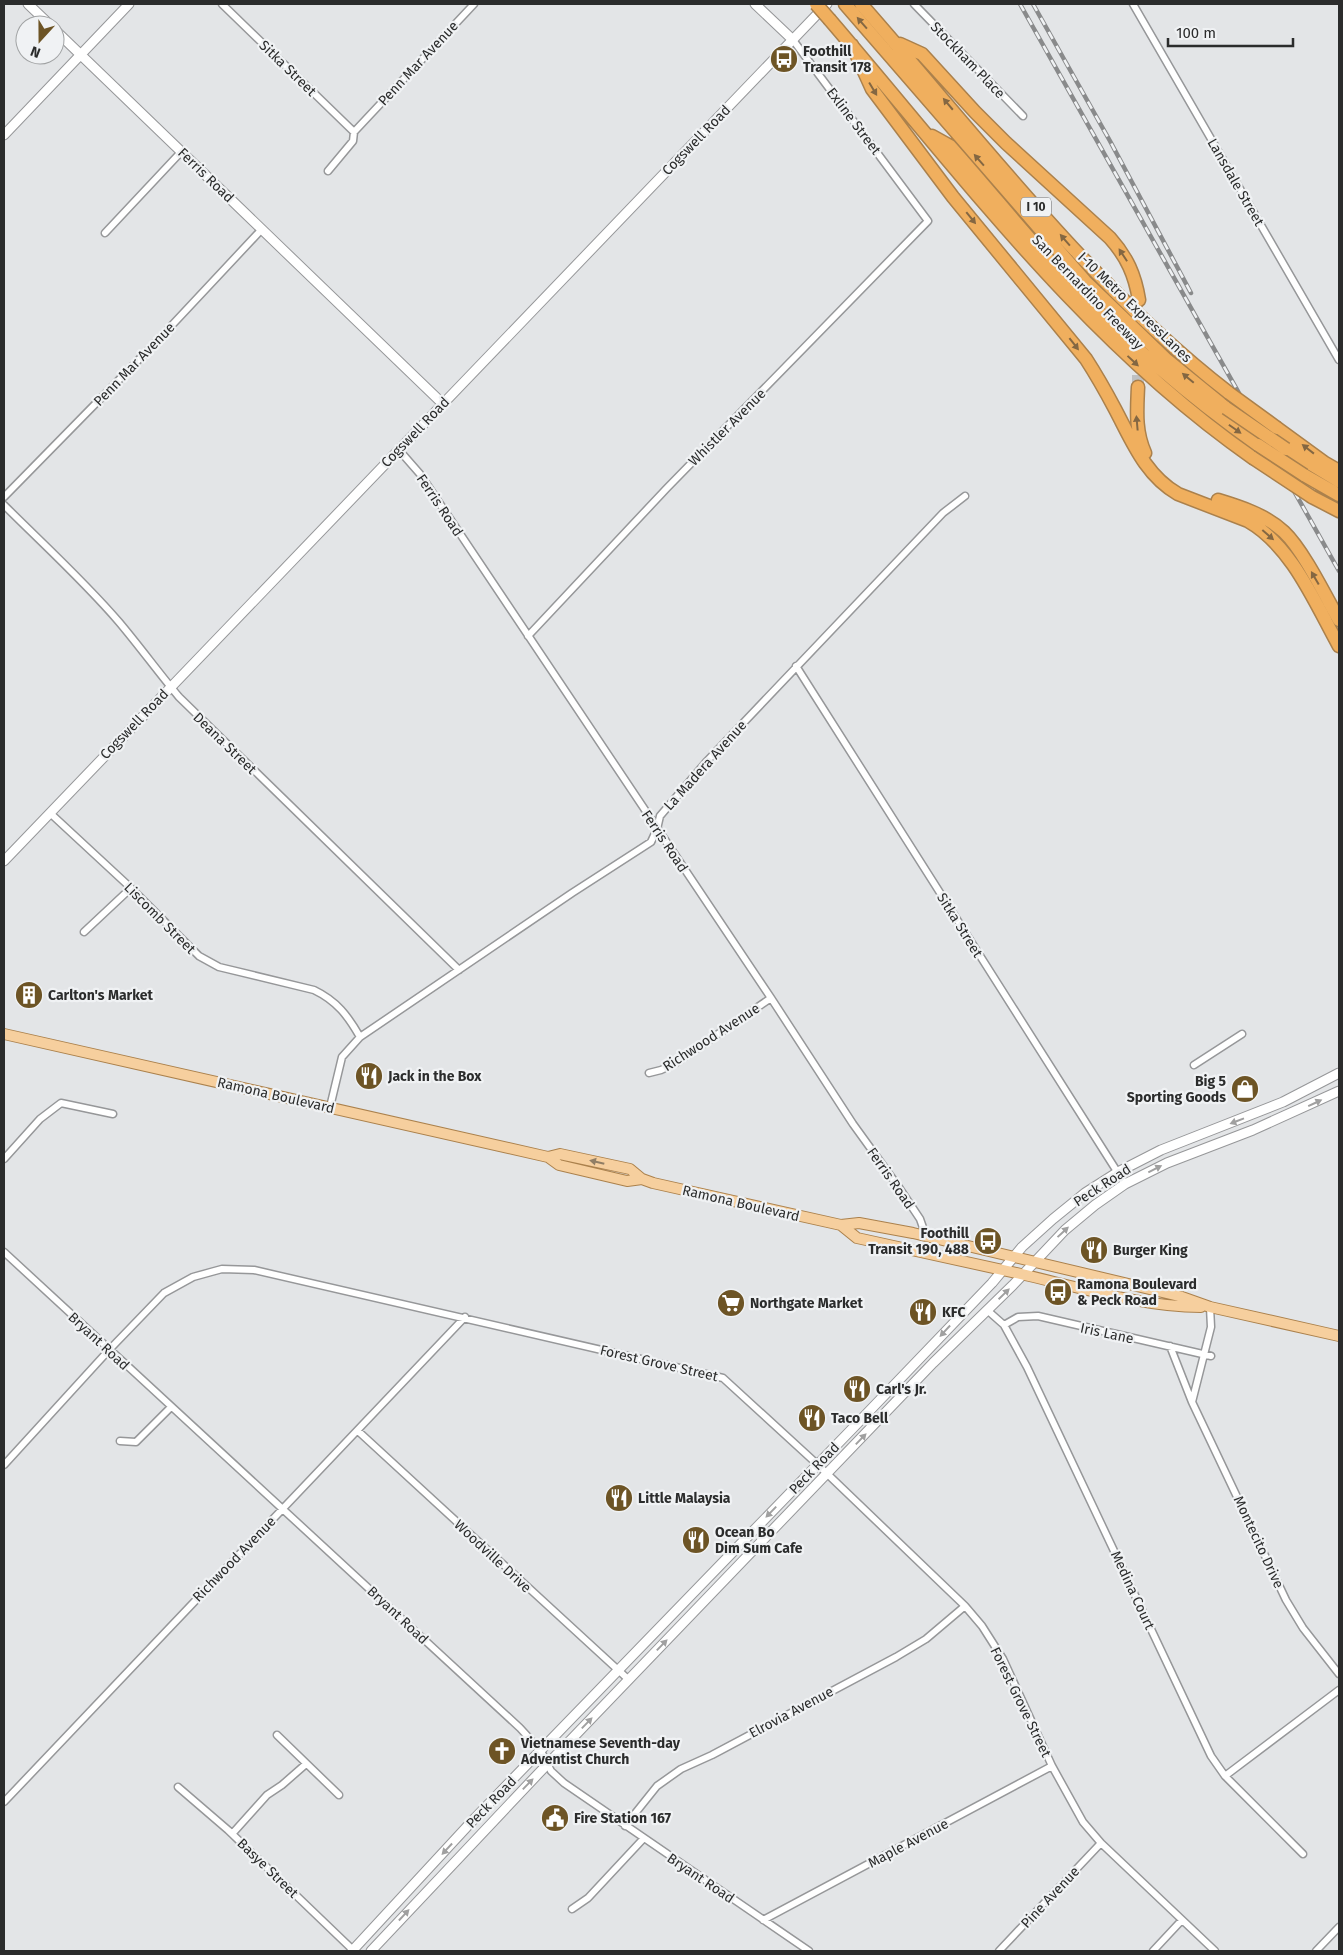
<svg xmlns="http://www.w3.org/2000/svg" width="1343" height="1955" font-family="'Fira Sans',sans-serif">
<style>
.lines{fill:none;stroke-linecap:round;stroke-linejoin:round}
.highway-tunnel{stroke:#bec0c2;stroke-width:12;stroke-dasharray:12 6;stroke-linecap:butt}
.street-casing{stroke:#969799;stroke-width:9}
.secondary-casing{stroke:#969799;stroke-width:11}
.primary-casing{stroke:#ab814c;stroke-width:12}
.highway-casing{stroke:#ab814c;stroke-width:15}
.street{stroke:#fff;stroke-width:6}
.secondary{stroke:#fff;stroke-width:9}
.primary{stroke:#f6cf9e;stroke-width:10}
.highway{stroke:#f0af5e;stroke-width:12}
.rail-casing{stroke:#898a8b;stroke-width:4.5}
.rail{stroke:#f0f2f4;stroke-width:2.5;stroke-dasharray:8;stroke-linecap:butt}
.highway-bridge-casing{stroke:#ab814c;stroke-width:15;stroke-linecap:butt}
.highway-bridge{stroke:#f0af5e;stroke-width:12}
.oneway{fill:#846742}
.oneway2{fill:#a0a0a0}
.oneway3{fill:#907e65}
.labels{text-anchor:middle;stroke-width:4.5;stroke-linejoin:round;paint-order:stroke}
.shield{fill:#f0f2f4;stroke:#666768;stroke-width:1}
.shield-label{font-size:12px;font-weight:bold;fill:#2b2c2c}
.poi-label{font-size:14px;font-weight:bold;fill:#2b2c2c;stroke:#f0f2f4;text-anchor:start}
.street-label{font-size:14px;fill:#2b2c2c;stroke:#f0f2f4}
</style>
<rect width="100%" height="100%" fill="#e3e5e7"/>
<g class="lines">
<!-- highway-tunnel -->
<path class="highway-tunnel" d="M1138,387V357"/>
<defs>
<path id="street" d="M222,4L354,132
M914,4L1023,116
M1133,4L1339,360
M328,171L353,141L354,132L474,4
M105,233L181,152
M399,450L420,474L771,998L853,1124L900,1189L920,1219L926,1236
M4,497L159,339L262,229
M4,505C43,544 84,581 119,622C140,647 159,673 179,697L459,970
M528,636L667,488L928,221L793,40
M796,666L1125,1184
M50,813L131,888L199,956L219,967L314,990C337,1001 348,1016 360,1037
M84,932L131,888
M1194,1065L1242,1034
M649,1073L661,1070L674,1064L771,998
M330,1107L342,1057L360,1037L572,893L651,842L657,829L660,816L707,761L943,513L965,496
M4,1159L40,1119L61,1103L113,1114
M4,1252L520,1728L541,1751L551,1771L564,1783L809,1951
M987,1310L1004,1325L1027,1367L1211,1756L1225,1776L1303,1854
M1004,1325L1018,1317L1038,1316L1211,1356
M1170,1346L1192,1402L1286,1600L1303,1628L1339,1674
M1192,1402L1211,1327L1210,1307
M358,1431L629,1680
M120,1441L136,1442L171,1407
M4,1465L109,1350L164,1293L193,1277L211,1272L222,1269L254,1270L723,1378L817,1464L965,1606L982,1626L1003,1659L1052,1766L1083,1822L1101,1843L1215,1951
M277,1735L339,1795
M1225,1776L1339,1690
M178,1787L228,1830L354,1951
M4,1802L465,1317
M625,1826L657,1786L681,1769L712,1755L896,1657L926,1639L965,1606
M232,1834L267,1795L282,1785L306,1764
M572,1909L588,1898L644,1838
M763,1920L1052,1766
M999,1951L1101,1843
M1153,1951L1181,1921
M1316,1951L1339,1927"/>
<path id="secondary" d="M28,4L50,25
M755,4L793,40
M55,30L443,404
M4,135L129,4
M4,861L827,4
M352,1951L475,1818L852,1429L992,1283L1022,1247L1053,1219L1085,1193L1118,1172L1161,1150L1283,1102L1339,1073
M371,1951L538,1774L933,1363L1013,1285L1065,1230L1095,1205L1125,1184L1167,1163L1253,1130L1339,1091"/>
<path id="primary" d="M4,1034L548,1157L559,1165L627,1181L642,1179
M548,1157L560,1154L630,1169L642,1179L653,1183L841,1225L859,1223L913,1233L1179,1296L1210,1307L1339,1336
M841,1225L857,1238C911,1250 966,1262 1021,1274C1077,1287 1144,1307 1201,1307"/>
<path id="highway" d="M845,4L1085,281L1167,360L1226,408
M861,4C979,138 1087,283 1229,393
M830,20C963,175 1084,340 1253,458
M900,44L922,54L975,112L1006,143L1110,238C1127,257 1135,275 1139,300
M852,45L872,89L953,197L1086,359C1097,376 1106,392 1115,409C1132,441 1145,475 1178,494L1248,521C1292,546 1315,603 1339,646
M932,136L950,146C989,190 1026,236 1065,278C1124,340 1188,396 1258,445
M1138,387C1137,410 1135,431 1145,453
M1277,428L1325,463L1339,471
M1286,449L1339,481
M1304,475L1339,495
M1312,497L1339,511
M1218,500C1241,507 1266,515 1284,532C1303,550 1325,595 1339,620"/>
</defs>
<!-- street casing -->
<use href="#street" class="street-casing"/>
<!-- secondary casing -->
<use href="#secondary" class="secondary-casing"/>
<!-- primary casing -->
<use href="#primary" class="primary-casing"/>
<!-- highway casing -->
<use href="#highway" class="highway-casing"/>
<!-- street -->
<use href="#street" class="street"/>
<!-- secondary -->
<use href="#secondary" class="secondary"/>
<!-- primary -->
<use href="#primary" class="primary"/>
<!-- highway -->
<use href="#highway" class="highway"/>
<defs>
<path id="rail" d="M1020,4L1339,571
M1033,4L1110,141L1191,293"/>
</defs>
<!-- rail casing -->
<use href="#rail" class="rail-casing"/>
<!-- rail -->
<use href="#rail" class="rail"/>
<defs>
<path id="highway-bridge" d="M816,4L830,20
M1229,393L1277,428
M1226,408L1286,449
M1258,445L1304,475
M1253,458L1312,497"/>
</defs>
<!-- highway-bridge casing -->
<use href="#highway-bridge" class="highway-bridge-casing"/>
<!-- highway-bridge -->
<use href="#highway-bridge" class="highway-bridge"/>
</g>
<!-- one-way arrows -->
<defs><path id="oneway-solid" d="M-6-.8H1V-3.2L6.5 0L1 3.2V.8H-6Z" transform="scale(1.25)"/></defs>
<g class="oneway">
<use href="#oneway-solid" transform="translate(862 23) rotate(-131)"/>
<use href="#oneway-solid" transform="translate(873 89) rotate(59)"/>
<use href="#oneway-solid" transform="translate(948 104) rotate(-130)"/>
<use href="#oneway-solid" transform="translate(979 160) rotate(-131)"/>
<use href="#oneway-solid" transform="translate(971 218) rotate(51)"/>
<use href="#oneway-solid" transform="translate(1065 240) rotate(-131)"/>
<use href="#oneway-solid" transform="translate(1123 255) rotate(-123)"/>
<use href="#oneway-solid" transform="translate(1074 344) rotate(52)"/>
<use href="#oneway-solid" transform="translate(1133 361) rotate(43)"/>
<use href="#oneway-solid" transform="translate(1188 378) rotate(-140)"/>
<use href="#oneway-solid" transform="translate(1137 423) rotate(-95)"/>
<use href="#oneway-solid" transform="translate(1235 429) rotate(35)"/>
<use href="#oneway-solid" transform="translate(1308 449) rotate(-142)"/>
<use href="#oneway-solid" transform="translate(1268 535) rotate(41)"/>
<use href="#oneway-solid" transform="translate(1315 578) rotate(-120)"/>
</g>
<g class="oneway2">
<use href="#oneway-solid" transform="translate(1315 1103) rotate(-25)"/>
<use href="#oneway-solid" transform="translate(1237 1121) rotate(159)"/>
<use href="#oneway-solid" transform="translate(1155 1169) rotate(-27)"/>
<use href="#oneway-solid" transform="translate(1063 1232) rotate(-43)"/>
<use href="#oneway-solid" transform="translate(1004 1294) rotate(-44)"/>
<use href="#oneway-solid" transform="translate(945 1331) rotate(133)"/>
<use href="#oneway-solid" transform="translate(861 1439) rotate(-46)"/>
<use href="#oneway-solid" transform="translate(771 1512) rotate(134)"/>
<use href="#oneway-solid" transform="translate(662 1645) rotate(-46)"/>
<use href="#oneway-solid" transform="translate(587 1723) rotate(-46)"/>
<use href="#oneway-solid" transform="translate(528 1784) rotate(-46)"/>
<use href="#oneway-solid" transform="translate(447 1849) rotate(133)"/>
<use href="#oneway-solid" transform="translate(404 1915) rotate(-47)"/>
</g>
<use class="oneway3" href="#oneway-solid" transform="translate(597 1162) rotate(-167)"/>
<!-- icons -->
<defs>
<symbol id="bus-disc" viewBox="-11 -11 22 22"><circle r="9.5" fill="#6d5425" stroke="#f0f2f4"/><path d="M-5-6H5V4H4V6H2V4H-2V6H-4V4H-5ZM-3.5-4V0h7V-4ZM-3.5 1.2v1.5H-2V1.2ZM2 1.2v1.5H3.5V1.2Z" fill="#fff"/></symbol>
<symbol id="building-disc" viewBox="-11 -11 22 22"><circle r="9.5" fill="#6d5425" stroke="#f0f2f4"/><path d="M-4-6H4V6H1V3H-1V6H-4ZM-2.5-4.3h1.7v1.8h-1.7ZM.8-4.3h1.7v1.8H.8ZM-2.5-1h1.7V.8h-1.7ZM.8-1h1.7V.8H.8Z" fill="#fff"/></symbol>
<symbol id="restaurant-disc" viewBox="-11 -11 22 22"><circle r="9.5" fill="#6d5425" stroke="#f0f2f4"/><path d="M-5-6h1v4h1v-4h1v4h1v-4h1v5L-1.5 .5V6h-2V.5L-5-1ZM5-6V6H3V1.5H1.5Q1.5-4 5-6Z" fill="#fff"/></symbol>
<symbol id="shop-disc" viewBox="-11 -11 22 22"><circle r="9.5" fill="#6d5425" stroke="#f0f2f4"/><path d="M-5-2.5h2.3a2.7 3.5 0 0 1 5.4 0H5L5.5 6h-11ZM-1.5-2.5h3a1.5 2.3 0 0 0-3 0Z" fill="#fff"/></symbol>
<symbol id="supermarket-disc" viewBox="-11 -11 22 22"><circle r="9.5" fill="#6d5425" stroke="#f0f2f4"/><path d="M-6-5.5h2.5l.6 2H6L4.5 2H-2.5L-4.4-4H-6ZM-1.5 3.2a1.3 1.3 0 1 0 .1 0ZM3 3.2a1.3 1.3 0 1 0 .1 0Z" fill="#fff"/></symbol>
<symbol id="church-disc" viewBox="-11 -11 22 22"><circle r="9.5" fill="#6d5425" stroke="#f0f2f4"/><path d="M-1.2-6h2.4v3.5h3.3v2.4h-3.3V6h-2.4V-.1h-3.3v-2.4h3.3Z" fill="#fff"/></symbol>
<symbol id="civic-disc" viewBox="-11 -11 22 22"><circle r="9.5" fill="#6d5425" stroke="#f0f2f4"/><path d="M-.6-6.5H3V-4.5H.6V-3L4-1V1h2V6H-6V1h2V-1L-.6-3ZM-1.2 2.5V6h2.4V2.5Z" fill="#fff"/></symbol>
</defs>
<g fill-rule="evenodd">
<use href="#bus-disc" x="768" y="43" width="32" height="32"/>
<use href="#building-disc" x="13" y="979" width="32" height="32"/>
<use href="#restaurant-disc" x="353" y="1060" width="32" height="32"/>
<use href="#shop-disc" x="1229" y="1073" width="32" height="32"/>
<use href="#bus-disc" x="972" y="1225" width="32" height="32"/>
<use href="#restaurant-disc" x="1078" y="1234" width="32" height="32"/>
<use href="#bus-disc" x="1042" y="1276" width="32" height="32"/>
<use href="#supermarket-disc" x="715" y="1287" width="32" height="32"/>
<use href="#restaurant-disc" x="907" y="1296" width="32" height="32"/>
<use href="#restaurant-disc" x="841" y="1373" width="32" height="32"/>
<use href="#restaurant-disc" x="796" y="1402" width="32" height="32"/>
<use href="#restaurant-disc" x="603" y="1482" width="32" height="32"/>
<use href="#restaurant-disc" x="680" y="1524" width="32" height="32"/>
<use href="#church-disc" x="486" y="1735" width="32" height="32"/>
<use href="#civic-disc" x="539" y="1802" width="32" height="32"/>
</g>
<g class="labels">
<!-- shield labels -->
<rect class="shield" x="1021" y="197.5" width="30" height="19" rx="4"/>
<g class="shield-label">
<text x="1036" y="211">I 10</text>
</g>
<!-- poi labels -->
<g class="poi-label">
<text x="803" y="56">Foothill<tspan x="803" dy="16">Transit 178</tspan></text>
<text x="48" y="1000">Carlton's Market</text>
<text x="388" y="1081">Jack in the Box</text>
<text x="1226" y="1086" text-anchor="end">Big 5<tspan x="1226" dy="16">Sporting Goods</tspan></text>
<text x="969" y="1238" text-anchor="end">Foothill<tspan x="969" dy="16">Transit 190, 488</tspan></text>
<text x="1113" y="1255">Burger King</text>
<text x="1077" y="1289">Ramona Boulevard<tspan x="1077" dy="16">&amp; Peck Road</tspan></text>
<text x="750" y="1308">Northgate Market</text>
<text x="942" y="1317">KFC</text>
<text x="876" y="1394">Carl's Jr.</text>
<text x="831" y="1423">Taco Bell</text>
<text x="638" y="1503">Little Malaysia</text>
<text x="715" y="1537">Ocean Bo<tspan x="715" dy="16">Dim Sum Cafe</tspan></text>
<text x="521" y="1748">Vietnamese Seventh-day<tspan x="521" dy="16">Adventist Church</tspan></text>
<text x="574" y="1823">Fire Station 167</text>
</g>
<!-- street labels -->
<g class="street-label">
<text transform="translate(968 60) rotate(46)" y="5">Stockham Place</text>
<text transform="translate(418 63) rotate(-47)" y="5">Penn Mar Avenue</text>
<text transform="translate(288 68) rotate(44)" y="5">Sitka Street</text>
<text transform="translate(854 121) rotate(53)" y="5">Exline Street</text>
<text transform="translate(696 140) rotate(-46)" y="5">Cogswell Road</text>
<text transform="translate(206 175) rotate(44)" y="5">Ferris Road</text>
<text transform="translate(1236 182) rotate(60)" y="5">Lansdale Street</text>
<text transform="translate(1088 292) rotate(46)" y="5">San Bernardino Freeway</text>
<text transform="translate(1135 307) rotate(44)" y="5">I-10 Metro ExpressLanes</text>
<text transform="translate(134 364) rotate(-46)" y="5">Penn Mar Avenue</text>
<text transform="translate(727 427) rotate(-45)" y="5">Whistler Avenue</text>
<text transform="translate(415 432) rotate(-46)" y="5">Cogswell Road</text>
<text transform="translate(440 505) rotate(56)" y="5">Ferris Road</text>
<text transform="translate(134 724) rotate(-46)" y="5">Cogswell Road</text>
<text transform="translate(225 743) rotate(44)" y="5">Deana Street</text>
<text transform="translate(705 765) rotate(-48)" y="5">La Madera Avenue</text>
<text transform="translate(665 841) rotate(56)" y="5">Ferris Road</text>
<text transform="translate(160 918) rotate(45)" y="5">Liscomb Street</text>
<text transform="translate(960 925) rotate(58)" y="5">Sitka Street</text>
<text transform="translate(711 1037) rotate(-33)" y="5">Richwood Avenue</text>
<text transform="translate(276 1095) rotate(13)" y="5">Ramona Boulevard</text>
<text transform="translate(891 1178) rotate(55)" y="5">Ferris Road</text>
<text transform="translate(1102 1185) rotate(-33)" y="5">Peck Road</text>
<text transform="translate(741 1203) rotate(13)" y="5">Ramona Boulevard</text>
<text transform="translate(1107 1333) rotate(12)" y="5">Iris Lane</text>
<text transform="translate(99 1341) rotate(43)" y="5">Bryant Road</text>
<text transform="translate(659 1363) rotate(13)" y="5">Forest Grove Street</text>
<text transform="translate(814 1468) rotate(-46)" y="5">Peck Road</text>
<text transform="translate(1259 1542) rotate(65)" y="5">Montecito Drive</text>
<text transform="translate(493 1556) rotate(43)" y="5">Woodville Drive</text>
<text transform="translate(234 1559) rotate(-46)" y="5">Richwood Avenue</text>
<text transform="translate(1133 1590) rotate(65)" y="5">Medina Court</text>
<text transform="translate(398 1615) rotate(43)" y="5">Bryant Road</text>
<text transform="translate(1021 1702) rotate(64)" y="5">Forest Grove Street</text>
<text transform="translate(791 1712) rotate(-28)" y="5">Elrovia Avenue</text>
<text transform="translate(491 1802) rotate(-46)" y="5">Peck Road</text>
<text transform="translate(908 1843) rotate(-28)" y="5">Maple Avenue</text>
<text transform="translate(268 1868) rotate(44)" y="5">Basye Street</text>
<text transform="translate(701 1878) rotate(34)" y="5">Bryant Road</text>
<text transform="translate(1050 1897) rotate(-47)" y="5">Pine Avenue</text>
</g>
</g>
<!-- border -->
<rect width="1343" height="1955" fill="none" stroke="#2b2c2c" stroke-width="10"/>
<!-- north arrow -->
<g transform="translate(40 40) rotate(201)"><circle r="24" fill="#f0f2f4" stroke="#a1a3a4"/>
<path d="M0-4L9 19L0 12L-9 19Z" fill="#6d5425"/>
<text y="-8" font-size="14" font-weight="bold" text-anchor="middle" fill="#2b2c2c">N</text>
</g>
<!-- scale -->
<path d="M1168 38v8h125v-8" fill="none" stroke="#2b2c2c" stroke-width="2.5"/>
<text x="1176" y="38" font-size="15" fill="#2b2c2c" stroke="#f0f2f4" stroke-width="4" paint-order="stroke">100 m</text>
</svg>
